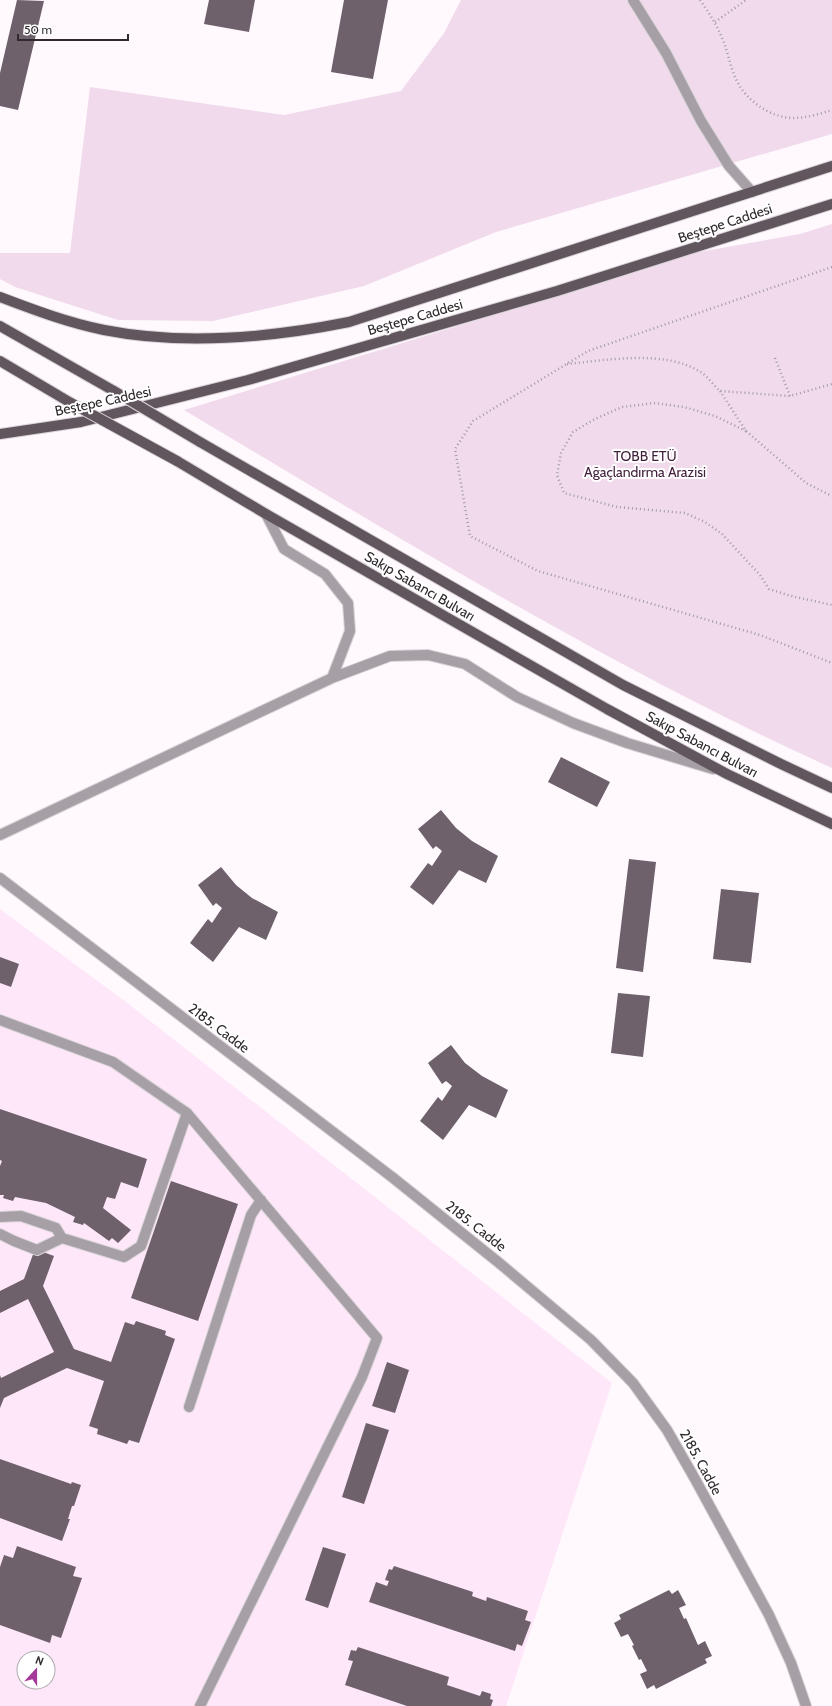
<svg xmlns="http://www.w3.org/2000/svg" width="832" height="1706" font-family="Cabin,sans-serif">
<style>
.built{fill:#fee7f9;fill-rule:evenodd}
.green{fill:#f0daeb}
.building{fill:#6e616c}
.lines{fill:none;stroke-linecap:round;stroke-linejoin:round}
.minor-casing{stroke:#dad4d9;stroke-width:12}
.major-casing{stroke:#dad4d9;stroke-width:12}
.path{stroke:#a29ca1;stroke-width:2.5;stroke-dasharray:1 3;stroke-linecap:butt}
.minor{stroke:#a69fa5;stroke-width:10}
.major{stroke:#61565e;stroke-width:10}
.major-bridge-casing{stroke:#dad4d9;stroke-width:12;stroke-linecap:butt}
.major-bridge{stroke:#61565e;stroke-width:10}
.labels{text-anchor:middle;stroke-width:4;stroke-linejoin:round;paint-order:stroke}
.street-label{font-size:14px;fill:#302a2f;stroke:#fff}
.park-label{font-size:14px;fill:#43203e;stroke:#fff}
</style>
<rect width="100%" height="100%" fill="#fff9fe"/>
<!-- built -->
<path class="built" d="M0,909L126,1002L612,1383L506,1706H0ZM24,1658H48V1682H24Z"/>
<!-- green -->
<path class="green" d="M461,0H832V134L496,232L364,286L213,321L118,320L15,287L0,279V253H70L90,87L284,115L401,91L444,33Z
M832,224V768C607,666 396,536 184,410L699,252L800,234Z"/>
<!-- building -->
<path class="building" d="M17,0L44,1L18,110L0,106V73Z
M209,0H255L249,32L204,24Z
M344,0H388L373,79L331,72Z
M561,757L610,782L597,807L548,782Z
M441,810L456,828L472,841L498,856L486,883L459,870L433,905L410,887L428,863L432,866L442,851L436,846L433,849L418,829Z
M629,859L656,862L643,972L616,968Z
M221,867L236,885L252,898L278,912L266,940L239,927L213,962L190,943L208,919L212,923L222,908L216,903L213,906L198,885Z
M721,889L759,893L751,963L713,959Z
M0,957L19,964L11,987L0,983Z
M618,993L650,996L643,1057L611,1053Z
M451,1045L465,1063L482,1076L508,1090L496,1118L469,1105L443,1140L420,1121L438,1097L442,1101L452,1086L446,1081L442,1084L428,1063Z
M0,1109L147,1159L138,1188L121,1182L115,1199L107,1197L103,1208L131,1230L118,1243L112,1238L109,1241L84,1223L83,1225L73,1222L75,1217L46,1203L15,1197L13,1201L3,1198L4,1195H0V1166L2,1161L0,1160Z
M171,1181L238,1204L198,1321L131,1298Z
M35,1249L54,1256L43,1286L74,1349L111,1362L125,1322L134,1325L136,1321L166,1331L165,1335L175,1339L139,1443L129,1440L127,1444L97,1434L98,1429L89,1426L104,1381L67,1368L4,1398L0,1408V1375L1,1378L54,1352L28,1299L0,1313V1291L24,1279Z
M387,1362L409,1370L395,1413L372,1406Z
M366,1423L389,1430L364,1504L342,1497Z
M0,1459L71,1484L72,1482L81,1485L74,1506H72L68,1519H70L62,1541L0,1518Z
M17,1546L76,1567L73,1576L82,1578L61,1638L52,1635L50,1643L0,1625V1567L4,1555L13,1558Z
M323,1547L346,1554L328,1608L305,1600Z
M394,1566L473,1592L472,1596L486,1601L487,1597L528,1611L525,1620L531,1622L522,1646L517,1644L515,1651L369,1602L376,1582L387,1586L389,1581L385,1580L389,1569L392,1570Z
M669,1590L672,1594L678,1590L686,1605L679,1608L684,1619L686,1618L698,1645L705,1641L712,1656L705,1659L707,1663L656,1689L654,1685L647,1689L640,1674L647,1671L641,1659L639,1660L632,1646L634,1645L628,1634L621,1637L614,1623L621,1619L619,1615Z
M358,1647L449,1677L447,1685L480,1696L482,1691L491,1694L490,1699L493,1700L491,1706H407L345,1685L353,1661L348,1660L351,1650L356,1651Z"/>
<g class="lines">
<defs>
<path id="minor" d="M633,0L666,53L701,121L729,166L752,192
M266,514L284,549L325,574L348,603L350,631L332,678
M0,835L332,678L390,656L428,655L465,664L517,697L573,723L627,743L713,769
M0,878L392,1177L498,1262L591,1340L633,1383L667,1430L695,1479L769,1615L791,1663L806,1706
M0,1020L113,1062L187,1113L377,1338L362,1377L200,1706
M0,1217L21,1216L56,1228L62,1238
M0,1234L14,1241L37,1250L62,1238L124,1257L141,1246L187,1113
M189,1407L251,1215L261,1200"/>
<path id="major" d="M0,297C34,310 69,323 104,330C185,346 269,338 349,322L832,166
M0,326L114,391
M0,361L71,403
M0,434L81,422L248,380L557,291L832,204
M200,442L623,685L781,764L832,788
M177,461L266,514L607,709L727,774L832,824"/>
</defs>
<!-- minor casing -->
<use href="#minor" class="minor-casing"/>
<!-- major casing -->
<use href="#major" class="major-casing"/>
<!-- path -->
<path class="path" d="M700,0C710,14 718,27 724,43C729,56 731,71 738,83C748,102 772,118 793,118C806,118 820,114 832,110
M715,22L746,0
M832,267L588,351L473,421L455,449L470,536L538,571L760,635L832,663
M775,358L790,396
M567,364C608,360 667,349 702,373C709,378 714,386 720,391L790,396L832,384
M720,391L746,431L806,483L832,496
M746,431L715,416L684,407L655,403L622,407L595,419L573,432L561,453L557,475L564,493L617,507L685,513L705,522L722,534L760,575L769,589L791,596L832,605"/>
<!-- minor -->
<use href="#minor" class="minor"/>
<!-- major -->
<use href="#major" class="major"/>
<defs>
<path id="major-bridge" d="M114,391L200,442
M71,403L177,461"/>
</defs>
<!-- major-bridge casing -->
<use href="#major-bridge" class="major-bridge-casing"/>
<!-- major-bridge -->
<use href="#major-bridge" class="major-bridge"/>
</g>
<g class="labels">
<!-- street labels -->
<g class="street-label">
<text transform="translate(725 223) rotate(-18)" y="5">Beştepe Caddesi</text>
<text transform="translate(415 317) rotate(-16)" y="5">Beştepe Caddesi</text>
<text transform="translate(103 401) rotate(-12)" y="5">Beştepe Caddesi</text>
<text transform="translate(420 586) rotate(30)" y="5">Sakıp Sabancı Bulvarı</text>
<text transform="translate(702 744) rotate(28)" y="5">Sakıp Sabancı Bulvarı</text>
<text transform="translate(219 1028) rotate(37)" y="5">2185. Cadde</text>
<text transform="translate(476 1226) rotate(38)" y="5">2185. Cadde</text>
<text transform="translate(701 1462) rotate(61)" y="5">2185. Cadde</text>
</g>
<!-- park labels -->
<g class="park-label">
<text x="645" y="461">TOBB ETÜ<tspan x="645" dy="16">Ağaçlandırma Arazisi</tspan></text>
</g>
</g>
<!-- north arrow -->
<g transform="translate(36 1670) rotate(21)"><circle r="19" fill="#ffffff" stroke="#acaaac"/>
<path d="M0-3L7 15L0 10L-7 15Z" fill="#a63a9b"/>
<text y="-6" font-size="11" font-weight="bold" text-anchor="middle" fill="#302a2f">N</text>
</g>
<!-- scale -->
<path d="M18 34v6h110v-6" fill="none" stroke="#302a2f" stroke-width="2"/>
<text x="24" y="34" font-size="12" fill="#302a2f" stroke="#ffffff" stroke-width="3" paint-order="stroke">50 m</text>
</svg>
